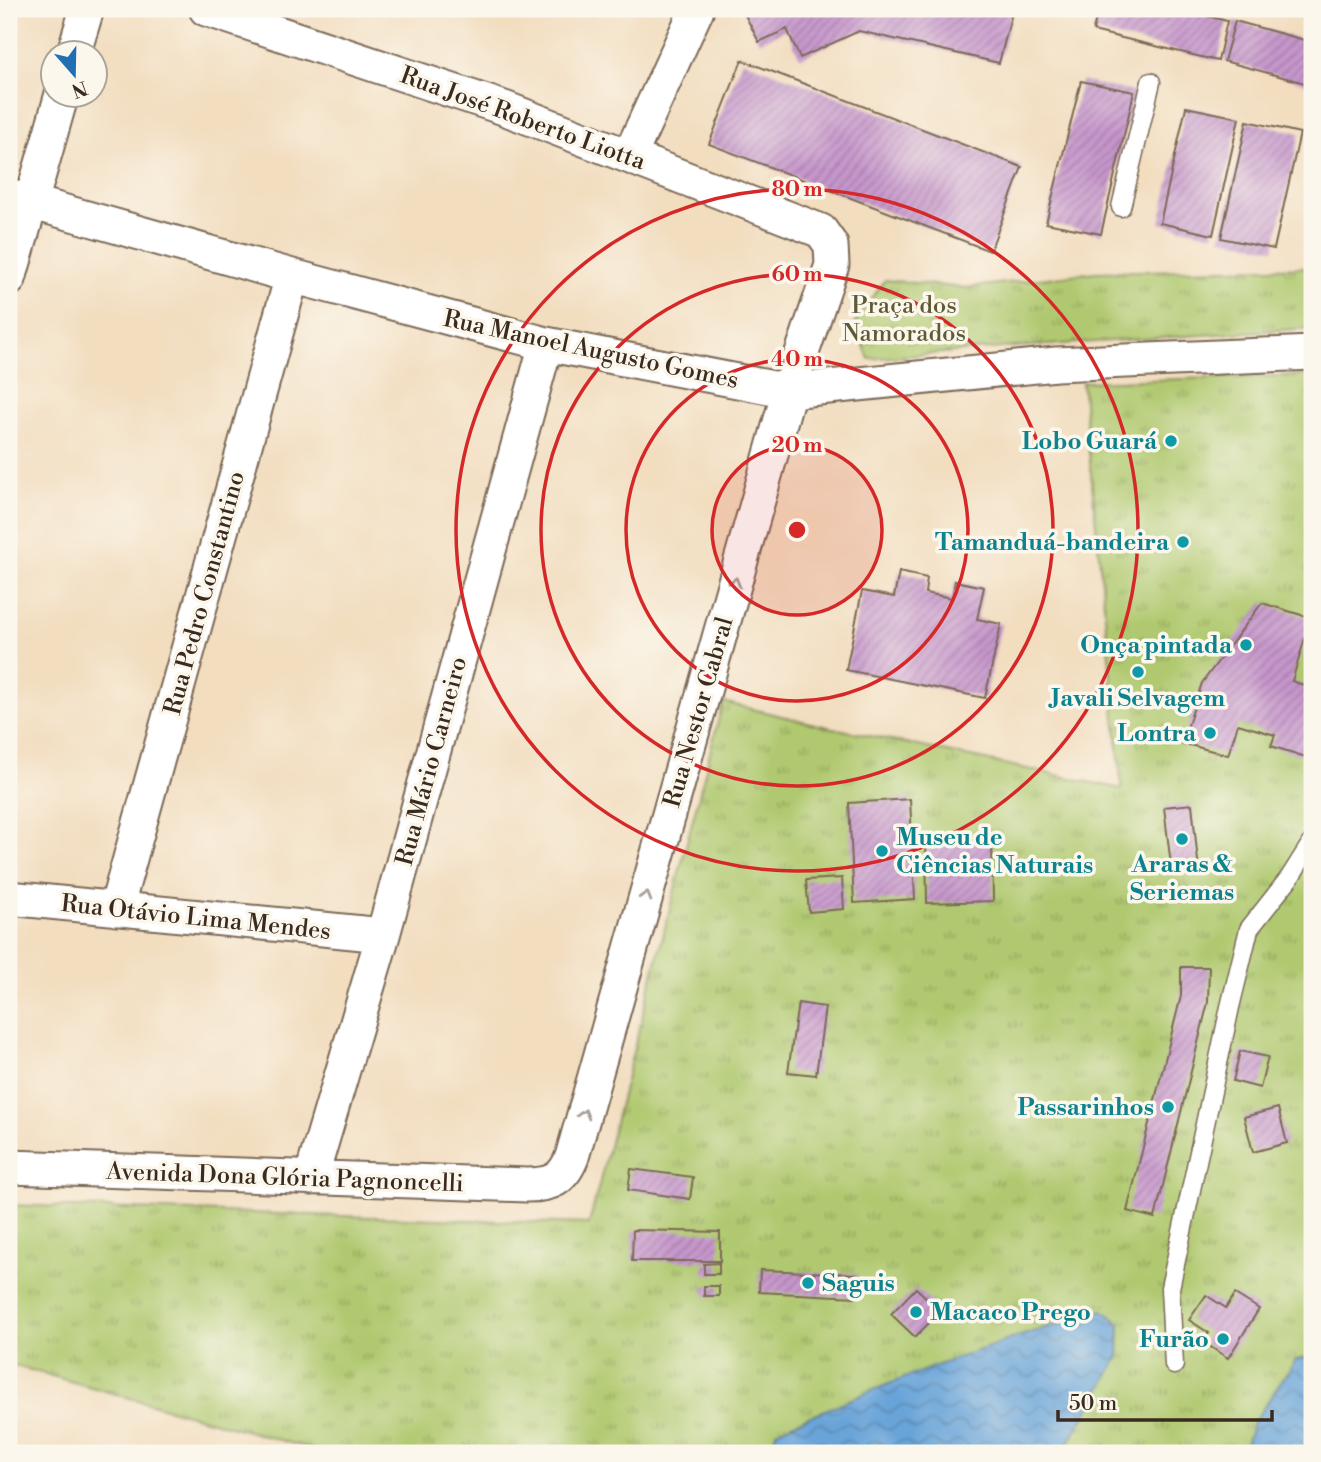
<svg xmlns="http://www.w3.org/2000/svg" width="1321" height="1462" font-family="'Libre Bodoni',serif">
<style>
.park{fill:url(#park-tufts);stroke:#767a46;stroke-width:2}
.water{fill:url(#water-waves);stroke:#52677c;stroke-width:2}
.building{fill:url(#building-hatch)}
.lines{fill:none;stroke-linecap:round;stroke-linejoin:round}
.service-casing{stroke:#7b6956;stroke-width:21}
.minor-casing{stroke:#7b6956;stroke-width:37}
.service{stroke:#fff;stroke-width:18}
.minor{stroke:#fff;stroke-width:33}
.oneway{stroke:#a79f9a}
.ring{fill:none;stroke:#d62828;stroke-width:3.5}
.culture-dot{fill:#0f9aa8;stroke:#fbf7ec;stroke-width:2.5}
.labels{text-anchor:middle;stroke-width:7;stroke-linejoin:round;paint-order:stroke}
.street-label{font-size:24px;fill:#3b2a1e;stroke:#fbf7ec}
.park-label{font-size:24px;fill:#5e5a36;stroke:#fbf7ec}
.culture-label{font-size:24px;font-weight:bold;fill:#0d838f;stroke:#fbf7ec;text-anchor:end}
.centre{fill:#d62828;stroke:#fbf7ec;stroke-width:3.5}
.ring-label{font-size:21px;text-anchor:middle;font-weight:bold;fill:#d62828;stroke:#fbf7ec;stroke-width:7;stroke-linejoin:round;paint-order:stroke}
</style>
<defs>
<pattern id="park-tufts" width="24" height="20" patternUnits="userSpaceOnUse" patternTransform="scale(1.75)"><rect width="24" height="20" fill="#b0c96f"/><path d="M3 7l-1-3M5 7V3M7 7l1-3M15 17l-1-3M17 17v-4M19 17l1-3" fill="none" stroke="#90a35b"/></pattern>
<pattern id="water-waves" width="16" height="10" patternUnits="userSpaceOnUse" patternTransform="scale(1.75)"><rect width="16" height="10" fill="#69a4d9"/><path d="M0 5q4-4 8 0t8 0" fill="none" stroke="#5886af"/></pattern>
<pattern id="building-hatch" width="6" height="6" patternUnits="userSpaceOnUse" patternTransform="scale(1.75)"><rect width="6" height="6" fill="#c696cc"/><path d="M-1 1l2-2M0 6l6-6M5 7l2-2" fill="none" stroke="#a27ba5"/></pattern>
</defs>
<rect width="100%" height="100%" fill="#fbf7ec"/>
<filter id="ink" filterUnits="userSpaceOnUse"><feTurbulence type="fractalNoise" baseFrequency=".0143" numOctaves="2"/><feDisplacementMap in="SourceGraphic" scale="14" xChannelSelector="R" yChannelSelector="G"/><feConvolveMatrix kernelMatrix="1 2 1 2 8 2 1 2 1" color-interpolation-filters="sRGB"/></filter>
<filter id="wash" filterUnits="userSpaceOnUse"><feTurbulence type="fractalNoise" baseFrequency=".00686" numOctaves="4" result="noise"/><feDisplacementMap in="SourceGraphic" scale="28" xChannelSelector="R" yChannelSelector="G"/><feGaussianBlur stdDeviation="1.57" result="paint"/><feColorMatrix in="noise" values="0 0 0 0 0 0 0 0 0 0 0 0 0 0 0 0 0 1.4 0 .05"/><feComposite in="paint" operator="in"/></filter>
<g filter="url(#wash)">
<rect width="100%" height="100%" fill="#f2ddbf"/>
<!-- park -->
<path class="park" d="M1312,267V328L1002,348L869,359L855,322L885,280L965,288L1096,272Z
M1312,375V1453H326L9,1364V1205L589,1224L723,702L819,725L1122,789L1082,382Z"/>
<!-- water -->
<path class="water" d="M1103,1310L1120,1324L1119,1357L1063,1453H776L773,1445L776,1431C883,1384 991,1343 1103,1310Z
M1312,1356V1453H1243L1253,1423L1296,1360Z"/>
<g id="blocks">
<!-- building -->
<path class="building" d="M742,9H1013L999,63L859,31L800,58L787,29L759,42Z
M1098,9H1178L1227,21L1218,61L1093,31Z
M1235,21L1312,42V85L1224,61Z
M742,60L1022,167L990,251L709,144Z
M1081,81L1134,92L1101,234L1046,223Z
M1186,107L1239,118L1213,235L1160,223Z
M1247,121L1300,133L1274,249L1221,238Z
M899,572L927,578L925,593L952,598L955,581L984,587L977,619L1001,624L985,698L846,670L862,591L894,597Z
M1262,603L1311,618L1292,681L1312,688V759L1271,746L1275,735L1238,724L1228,755L1182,743L1202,683Z
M910,799L915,899L854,903L849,803Z
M1192,804L1199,871L1172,874L1164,807Z
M992,839L993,901L927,903L926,842Z
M842,878L844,909L809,912L806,880Z
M1181,967H1209L1208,1002L1155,1218L1127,1211L1181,996Z
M798,1003L825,1007L816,1075L788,1072Z
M1240,1051L1268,1057L1260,1088L1233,1081Z
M1278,1108L1287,1143L1253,1152L1244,1117Z
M631,1169L693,1177L690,1199L628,1190Z
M633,1230L720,1232V1261H632Z
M719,1263V1274H704V1264Z
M760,1270L857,1274L856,1297L759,1292Z
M704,1286H719V1296H704Z
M916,1288L941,1311L915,1337L891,1314Z
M1235,1294L1259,1309L1228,1358L1203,1342L1209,1333L1189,1320L1206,1295L1226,1308Z"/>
</g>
</g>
<g filter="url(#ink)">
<use href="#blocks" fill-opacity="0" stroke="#7b6956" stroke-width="2"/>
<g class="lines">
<defs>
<path id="service" d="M1121,207L1151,82
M1174,1365L1170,1288L1230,1007L1249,929L1290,877L1312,842"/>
<path id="minor" d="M74,52L87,9
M630,155L697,9
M9,196L292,276L546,344L789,391L1056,364L1312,353
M9,279L62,94
M9,898L383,935
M116,909L292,276
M9,1167L527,1185C551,1185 563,1180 572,1157L789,391L832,265L831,245L821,231L504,108L206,9
M311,1178L383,935L546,344"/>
</defs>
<!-- service casing -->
<use href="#service" class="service-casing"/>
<!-- minor casing -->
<use href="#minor" class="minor-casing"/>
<!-- service -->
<use href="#service" class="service"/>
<!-- minor -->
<use href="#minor" class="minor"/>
</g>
<!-- one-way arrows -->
<defs><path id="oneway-chevron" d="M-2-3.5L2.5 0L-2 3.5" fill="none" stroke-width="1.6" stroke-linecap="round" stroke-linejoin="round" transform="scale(1.75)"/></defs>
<g class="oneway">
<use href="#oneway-chevron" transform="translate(735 582) rotate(-74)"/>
<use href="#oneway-chevron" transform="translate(646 896) rotate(-74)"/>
<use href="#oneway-chevron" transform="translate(584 1114) rotate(-74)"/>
</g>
</g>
<!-- distance rings -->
<circle cx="797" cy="530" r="85" fill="#d62828" fill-opacity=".12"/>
<g class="ring">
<circle cx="797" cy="530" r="85"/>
<circle cx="797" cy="530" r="171"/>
<circle cx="797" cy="530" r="256"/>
<circle cx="797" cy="530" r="341"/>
</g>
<!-- markers -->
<g class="culture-dot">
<circle cx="1171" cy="441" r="7"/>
<circle cx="1183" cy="542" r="7"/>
<circle cx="1246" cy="645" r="7"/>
<circle cx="1138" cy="672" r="7"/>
<circle cx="1210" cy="733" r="7"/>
<circle cx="1182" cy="839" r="7"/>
<circle cx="882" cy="851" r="7"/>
<circle cx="1168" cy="1107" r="7"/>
<circle cx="808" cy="1283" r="7"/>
<circle cx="916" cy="1312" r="7"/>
<circle cx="1223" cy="1339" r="7"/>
</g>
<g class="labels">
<!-- street labels -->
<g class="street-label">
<text transform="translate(523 118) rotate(20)" y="8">Rua José Roberto Liotta</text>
<text transform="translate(591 349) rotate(12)" y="8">Rua Manoel Augusto Gomes</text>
<text transform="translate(204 593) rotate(-75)" y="8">Rua Pedro Constantino</text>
<text transform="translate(698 712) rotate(-74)" y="8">Rua Nestor Cabral</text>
<text transform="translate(431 761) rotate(-75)" y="8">Rua Mário Carneiro</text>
<text transform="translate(196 917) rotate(6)" y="8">Rua Otávio Lima Mendes</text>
<text transform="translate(285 1177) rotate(2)" y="8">Avenida Dona Glória Pagnoncelli</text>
</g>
<!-- park labels -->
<g class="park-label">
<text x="904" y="313">Praça dos<tspan x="904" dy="28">Namorados</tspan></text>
</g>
<!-- culture labels -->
<g class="culture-label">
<text x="1157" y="449">Lobo Guará</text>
<text x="1169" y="550">Tamanduá-bandeira</text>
<text x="1232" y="653">Onça pintada</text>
<text x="1138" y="706" text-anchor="middle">Javali Selvagem</text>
<text x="1196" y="741">Lontra</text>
<text x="896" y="845" text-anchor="start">Museu de<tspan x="896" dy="28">Ciências Naturais</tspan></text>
<text x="1182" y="872" text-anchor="middle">Araras &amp;<tspan x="1182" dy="28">Seriemas</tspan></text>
<text x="1154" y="1115">Passarinhos</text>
<text x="822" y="1291" text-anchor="start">Saguis</text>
<text x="930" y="1320" text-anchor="start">Macaco Prego</text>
<text x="1209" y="1347">Furão</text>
</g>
</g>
<circle cx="797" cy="530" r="10" class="centre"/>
<g class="ring-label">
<text x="797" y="196">80 m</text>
<text x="797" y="281">60 m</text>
<text x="797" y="366">40 m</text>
<text x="797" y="452">20 m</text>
</g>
<!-- margin -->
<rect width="1321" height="1462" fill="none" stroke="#fbf7ec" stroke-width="35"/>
<!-- north arrow -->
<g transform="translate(74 74) rotate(160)"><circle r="33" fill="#fbf7ec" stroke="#aea59a" stroke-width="2"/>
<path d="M0-5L12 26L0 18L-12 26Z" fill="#1f6fb2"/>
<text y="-10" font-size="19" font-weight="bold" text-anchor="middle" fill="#3b2a1e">N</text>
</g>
<!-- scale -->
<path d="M1058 1410v10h214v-10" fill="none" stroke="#3b2a1e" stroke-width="3.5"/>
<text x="1069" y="1410" font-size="21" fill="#3b2a1e" stroke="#fbf7ec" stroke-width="5" paint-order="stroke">50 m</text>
</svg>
